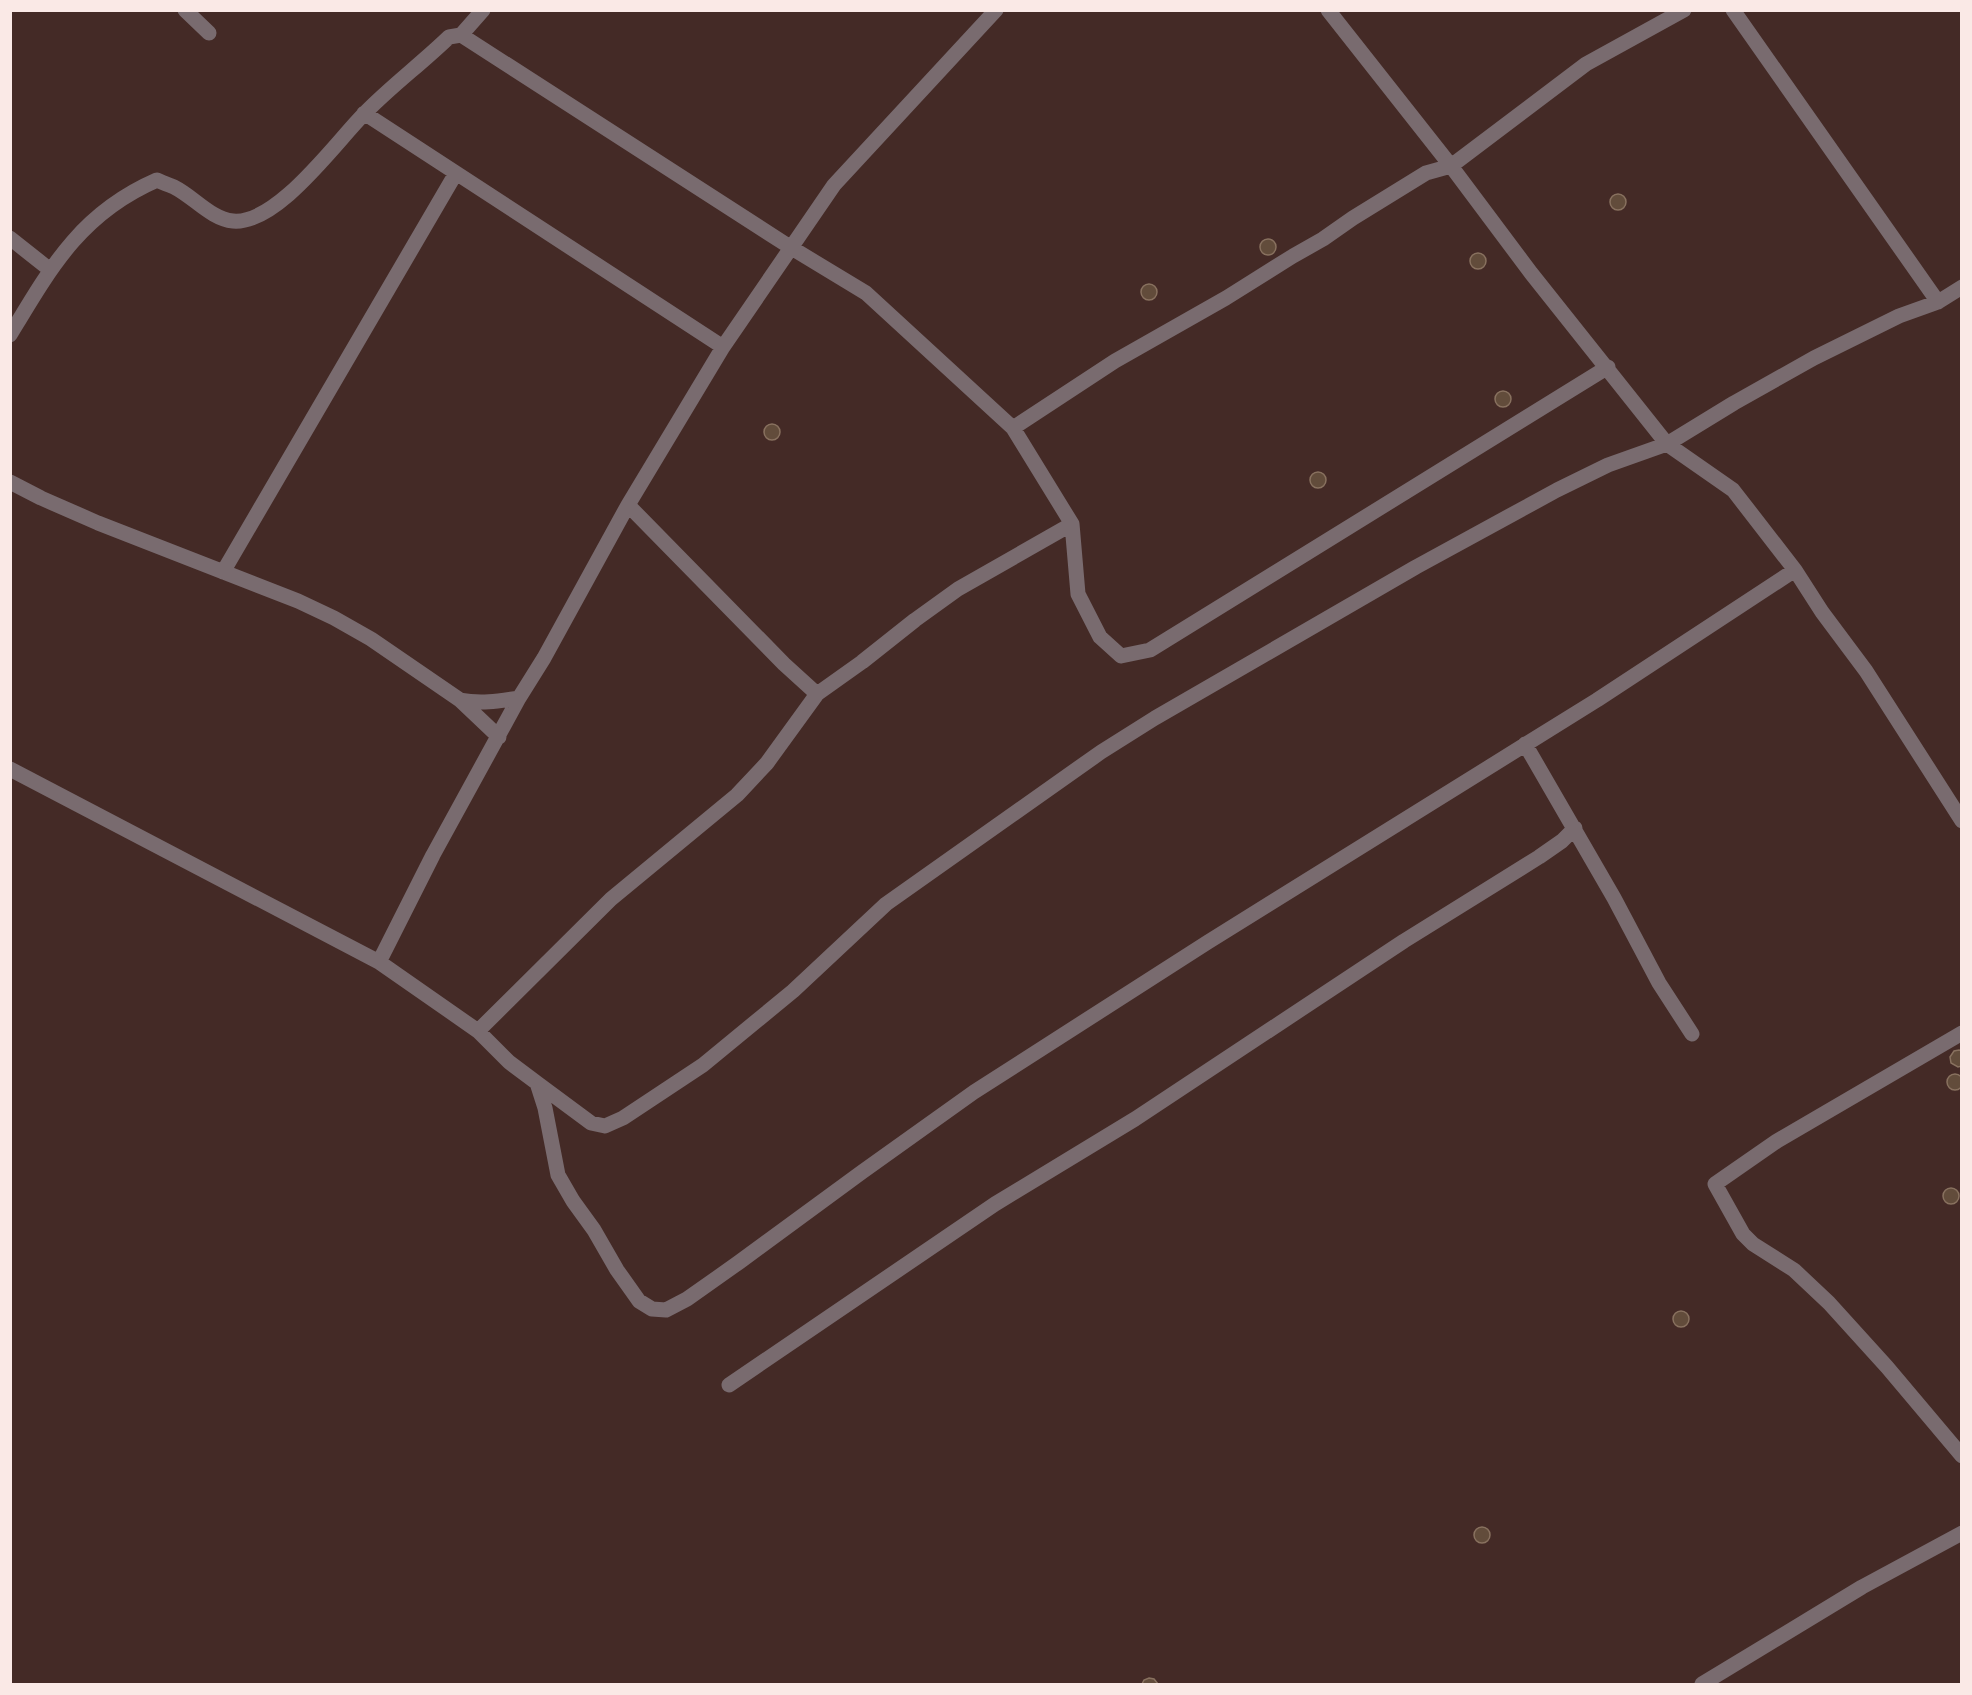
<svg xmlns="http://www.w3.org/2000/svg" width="1972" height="1695" font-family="Inter,sans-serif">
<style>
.building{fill:#624c3b;stroke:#88715f;stroke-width:1.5}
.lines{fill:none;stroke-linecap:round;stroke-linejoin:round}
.minor{stroke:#796b6f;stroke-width:15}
</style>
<rect width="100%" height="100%" fill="#442a26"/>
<!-- building -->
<path class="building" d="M1610 202a8 8 0 1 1 16 0a8 8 0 1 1-16 0Z
M1260 247a8 8 0 1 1 16 0a8 8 0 1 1-16 0Z
M1470 261a8 8 0 1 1 16 0a8 8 0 1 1-16 0Z
M1141 292a8 8 0 1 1 16 0a8 8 0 1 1-16 0Z
M1495 399a8 8 0 1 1 16 0a8 8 0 1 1-16 0Z
M764 432a8 8 0 1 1 16 0a8 8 0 1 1-16 0Z
M1310 480a8 8 0 1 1 16 0a8 8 0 1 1-16 0Z
M1959,1050L1962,1051V1066L1958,1067L1951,1063L1950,1057L1954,1051Z
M1947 1082a8 8 0 1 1 16 0a8 8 0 1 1-16 0Z
M1943 1196a8 8 0 1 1 16 0a8 8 0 1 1-16 0Z
M1673 1319a8 8 0 1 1 16 0a8 8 0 1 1-16 0Z
M1474 1535a8 8 0 1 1 16 0a8 8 0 1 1-16 0Z
M1149,1678L1154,1679L1158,1684H1142L1144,1680Z"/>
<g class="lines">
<!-- minor -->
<path class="minor" d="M185,10L209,33
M1328,10L1451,166L1531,273L1667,444L1733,490L1795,570L1822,612L1866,671L1962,821
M1733,10L1938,302
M461,35L790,247L866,293L1013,428L1072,524L1078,594L1100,637L1121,656L1150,650L1608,367
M364,113L723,347
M10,238L49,269
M10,335C51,267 81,213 157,180C163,183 169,185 174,187C194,197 211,219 233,221C277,225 336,142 364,114C390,87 421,64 449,37L461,35L483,10
M1013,428L1115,361L1226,298L1293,256L1323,239L1353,218L1426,173L1451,166L1586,64L1684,10
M10,482L41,498L98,523L298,601L334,618L371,639L460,700L499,737
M223,572L456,173
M817,694L862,662L915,620L958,589L1072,524
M460,700C481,704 499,701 519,698
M1525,744L1614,898L1659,983L1692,1034
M10,769L379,962L478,1031L509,1062L537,1083L545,1108L558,1175L573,1201L594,1230L617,1270L639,1301L652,1309L666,1310L687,1299L738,1263L862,1172L974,1092L1208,942L1597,700L1795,570
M379,962L433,855L519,698L544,658L628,505L723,347L834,185L996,10
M478,1031L611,899L737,795L767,763L817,694L784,664L628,505
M1962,1033L1777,1141L1715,1184L1743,1234L1753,1244L1794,1270L1829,1303L1887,1367L1962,1456
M537,1083L591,1123L605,1126L623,1118L703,1065L793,991L886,904L1101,752L1155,718L1416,567L1557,490L1608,465L1667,444L1734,403L1814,358L1899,316L1938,302L1962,287
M729,1385L995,1204L1135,1119L1404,941L1539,857L1562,841L1575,828
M1702,1684L1862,1587L1962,1533"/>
</g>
<!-- border -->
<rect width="1972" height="1695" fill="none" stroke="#fae9e6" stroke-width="24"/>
</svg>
